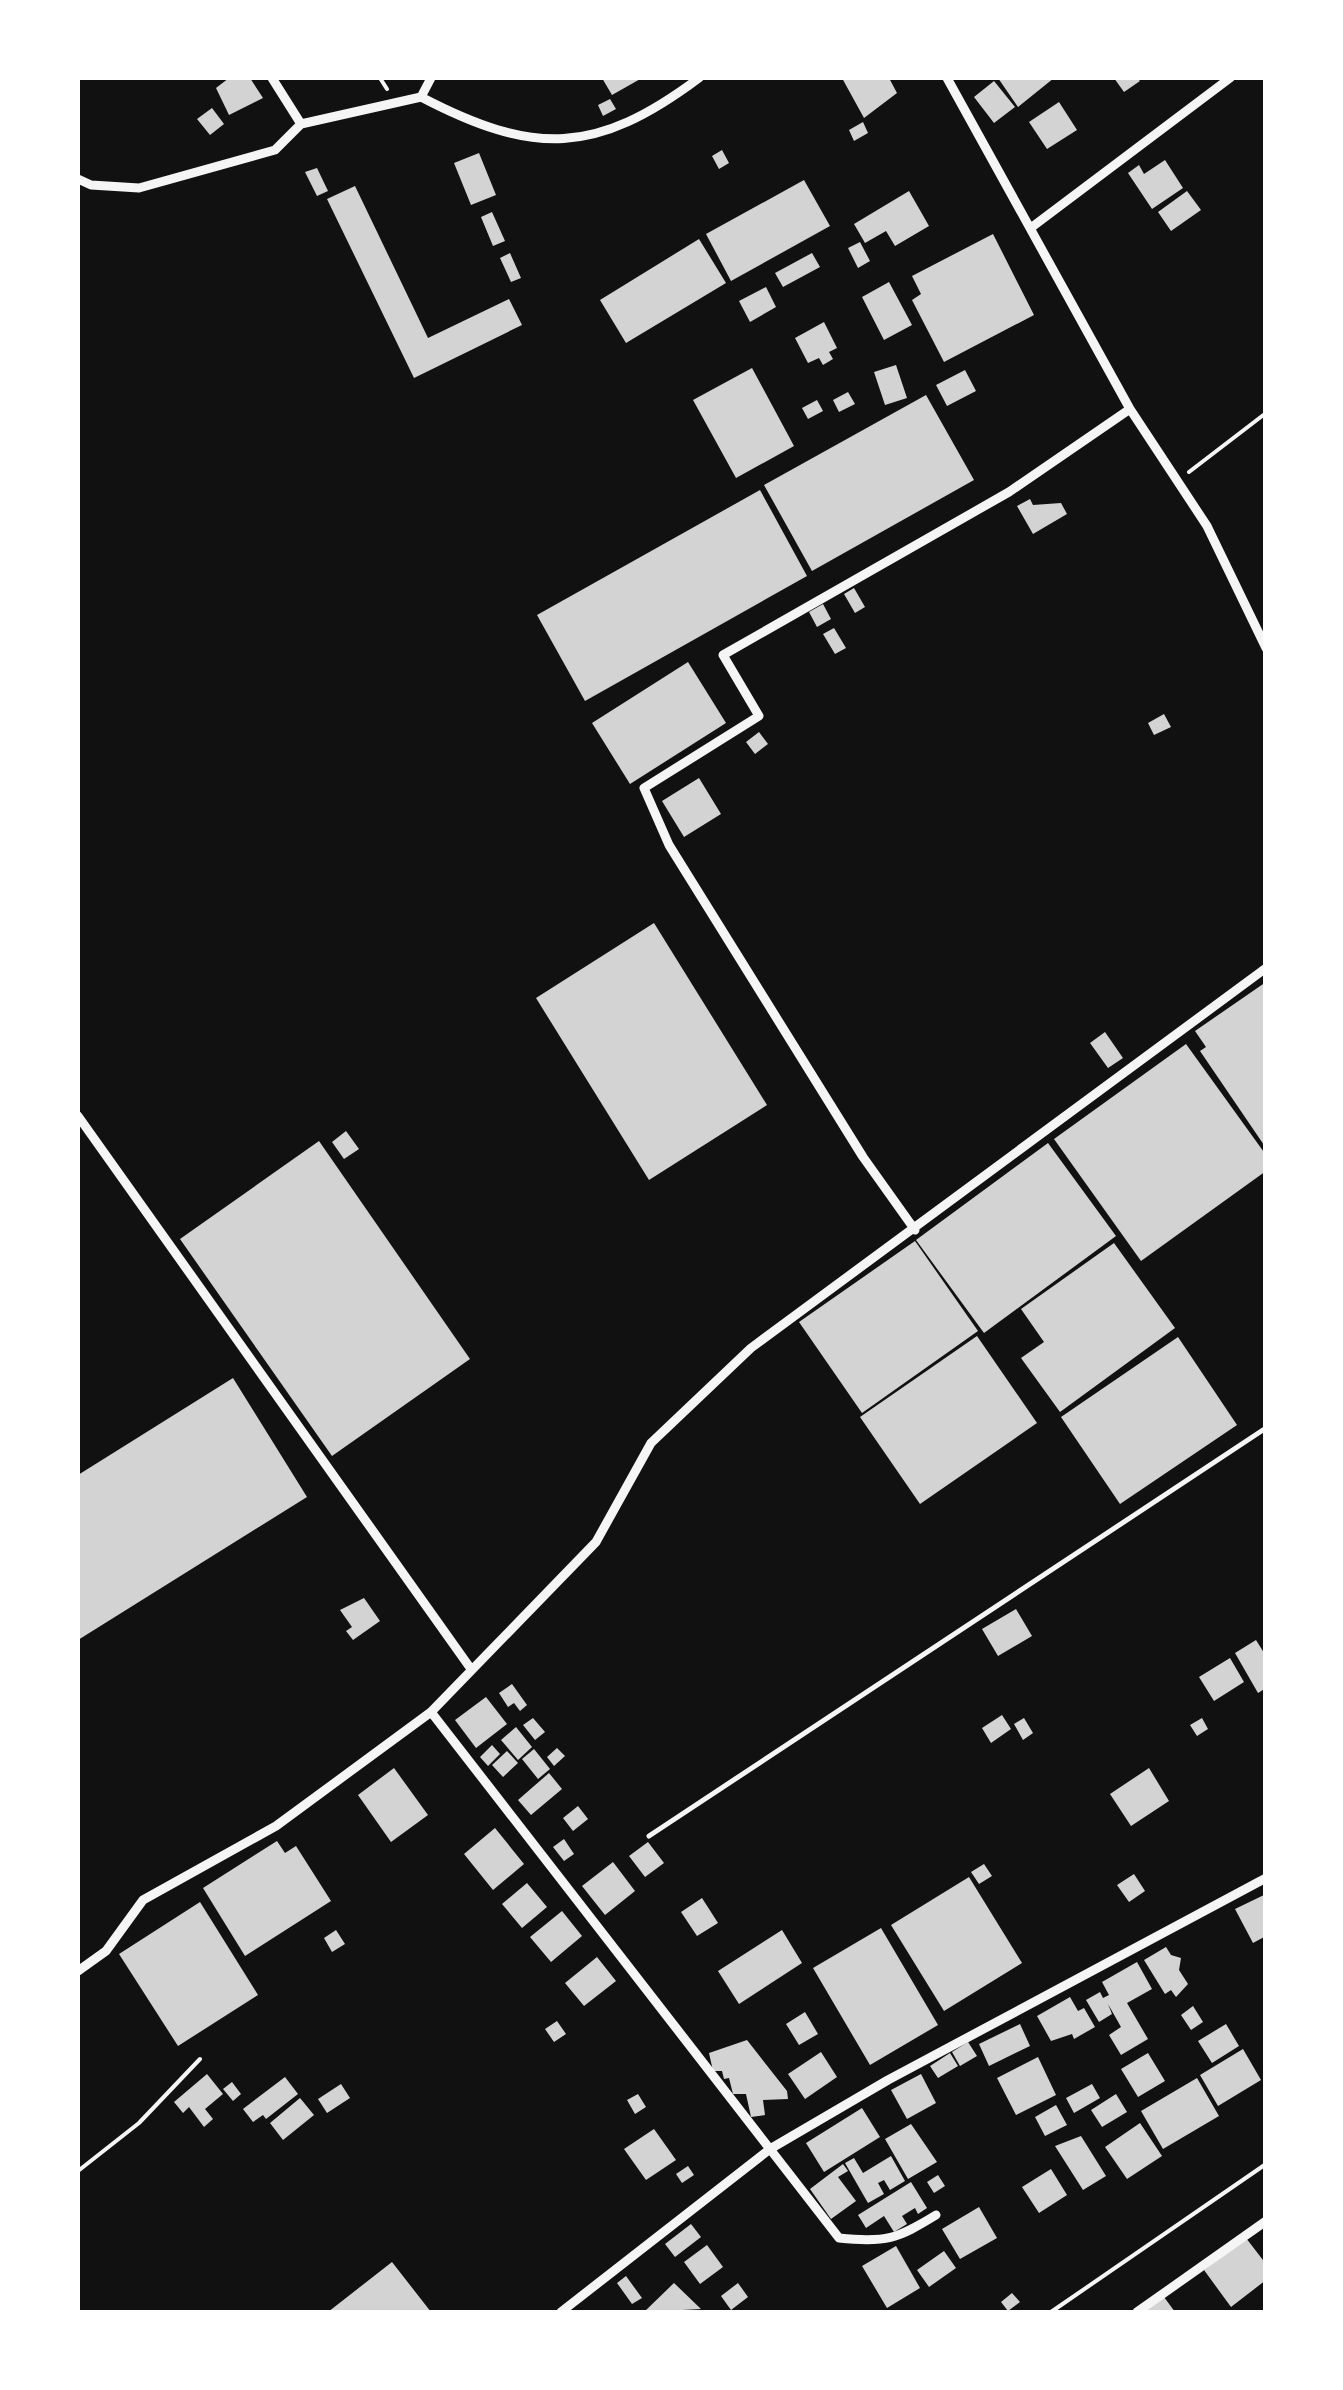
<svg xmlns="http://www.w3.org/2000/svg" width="1343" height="2390" font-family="Quicksand,sans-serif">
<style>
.building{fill:#d3d3d3}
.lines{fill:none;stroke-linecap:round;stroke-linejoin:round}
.path{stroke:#f5f5f5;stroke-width:4}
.service{stroke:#f5f5f5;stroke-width:5}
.minor{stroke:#f5f5f5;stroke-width:9}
</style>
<rect width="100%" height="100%" fill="#111"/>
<!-- building -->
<path class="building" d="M229,78H250L263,98L229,115L216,88Z
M602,78H642L612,95Z
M842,78H889L897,93L864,118Z
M998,78H1054L1018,107Z
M1114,78H1137L1140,81L1124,92Z
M994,81L1015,107L994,123L974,97Z
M610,99L616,109L603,116L598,105Z
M1059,102L1077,130L1047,149L1029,122Z
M212,108L224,124L210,135L197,119Z
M863,122L868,133L854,141L849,130Z
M722,150L729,163L719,169L712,156Z
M479,153L496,195L471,205L454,163Z
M1165,160L1183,188L1152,209L1128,173L1139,165L1144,174Z
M317,168L328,191L317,196L305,172Z
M804,180L830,226L731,281L706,234Z
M355,186L428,338L509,299L522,325L414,378L327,199Z
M909,191L929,226L895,246L886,231L865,243L854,224Z
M1187,191L1201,210L1171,231L1158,212Z
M492,212L505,241L493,246L481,217Z
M993,234L1034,315L944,362L912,300L921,294L912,276Z
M699,239L726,283L626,343L600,300Z
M860,242L870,261L858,268L848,248Z
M510,253L521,278L511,282L500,258Z
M812,253L820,267L783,287L775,273Z
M889,282L912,325L884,340L862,297Z
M766,287L776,307L750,322L739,301Z
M824,322L837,348L829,352L833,359L823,365L819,358L808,363L795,338Z
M896,365L907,398L885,405L874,372Z
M752,368L794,446L736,478L693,400Z
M965,370L976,391L947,406L936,385Z
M848,392L855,404L839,412L833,400Z
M926,395L974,480L812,571L764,485Z
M817,400L823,411L808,419L802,408Z
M760,490L807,576L585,701L537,615Z
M1030,499L1033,505L1061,503L1067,514L1033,534L1017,506Z
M854,588L865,607L855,613L844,594Z
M823,604L831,619L817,627L809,612Z
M834,628L846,648L835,654L823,634Z
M688,662L726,723L630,784L592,723Z
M1164,714L1171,727L1154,735L1148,723Z
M759,732L768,744L755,754L746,742Z
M699,778L721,814L684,837L662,801Z
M654,923L767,1105L649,1180L536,998Z
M1266,982V1148L1200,1051L1206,1047L1195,1031Z
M1105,1032L1123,1058L1108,1068L1090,1043Z
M1186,1044L1266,1155V1171L1141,1261L1054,1139Z
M346,1131L359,1149L344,1159L332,1142Z
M319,1141L470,1359L332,1456L180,1239Z
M1048,1143L1116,1236L984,1333L916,1240Z
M915,1241L978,1331L862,1413L799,1322Z
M1114,1243L1175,1328L1060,1412L1021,1358L1044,1342L1021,1309Z
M977,1336L1037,1423L920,1504L860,1417Z
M1178,1337L1237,1425L1120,1504L1061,1417Z
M233,1378L307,1497L78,1640V1475Z
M364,1598L380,1621L353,1640L346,1631L352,1627L340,1610Z
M1016,1609L1032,1636L998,1656L982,1629Z
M1256,1640L1266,1656V1688L1258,1693L1235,1653Z
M1230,1658L1244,1682L1214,1701L1199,1677Z
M512,1684L527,1705L520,1711L514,1703L508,1707L499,1693Z
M486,1697L507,1724L476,1748L455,1720Z
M1002,1715L1011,1729L991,1743L982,1728Z
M533,1718L545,1732L535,1740L523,1725Z
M1024,1718L1033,1733L1023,1740L1014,1724Z
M1202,1718L1208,1729L1197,1736L1190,1725Z
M516,1727L532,1747L518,1760L501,1740Z
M492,1745L500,1754L488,1766L480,1757Z
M557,1748L565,1756L554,1766L547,1757Z
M534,1749L550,1769L538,1779L522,1759Z
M507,1751L518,1763L503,1777L492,1765Z
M394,1768L428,1815L391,1842L358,1795Z
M1149,1768L1169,1801L1131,1826L1110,1794Z
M549,1773L562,1789L531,1815L518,1800Z
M578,1806L588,1819L573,1831L563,1818Z
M495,1828L524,1864L493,1890L464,1854Z
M564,1839L574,1854L564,1861L553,1847Z
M277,1841L285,1853L296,1846L331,1901L245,1956L203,1888Z
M648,1842L664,1863L645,1877L629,1856Z
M613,1862L635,1891L605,1915L582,1886Z
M984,1864L992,1876L979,1884L971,1872Z
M1134,1874L1145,1891L1129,1902L1117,1885Z
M969,1877L1022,1963L944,2011L891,1925Z
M527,1883L547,1907L522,1928L502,1904Z
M1266,1894V1936L1253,1943L1235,1909Z
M702,1898L718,1923L697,1936L681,1912Z
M200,1902L258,1995L178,2046L119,1954Z
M562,1911L582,1936L551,1962L530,1937Z
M881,1928L938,2025L870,2065L813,1968Z
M336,1930L345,1944L332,1952L324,1938Z
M782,1930L802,1963L739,2004L718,1971Z
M1166,1947L1171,1955L1181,1958L1179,1970L1188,1984L1176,1997L1171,1990L1165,1994L1144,1960Z
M597,1957L616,1981L584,2006L565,1983Z
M1137,1962L1152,1989L1127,2003L1148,2039L1121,2055L1109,2035L1121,2027L1108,2004L1112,2014L1099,2022L1086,2000L1100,1992L1103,1998L1109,1995L1102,1982Z
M1070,1997L1078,2011L1084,2008L1095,2027L1074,2039L1072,2034L1051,2041L1037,2016Z
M1193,2006L1203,2022L1191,2030L1181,2015Z
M805,2012L818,2034L799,2045L786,2024Z
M557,2021L566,2034L554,2042L545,2029Z
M1020,2024L1030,2046L989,2066L979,2044Z
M1226,2024L1239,2046L1212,2063L1198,2041Z
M747,2040L787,2091L788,2099L763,2100L765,2115L751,2117L746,2094H733L729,2078L724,2079L722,2071H713L709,2053Z
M968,2042L977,2056L960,2066L952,2052Z
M1243,2049L1261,2080L1218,2106L1200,2075Z
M821,2052L837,2077L805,2099L788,2074Z
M950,2053L958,2066L938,2078L930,2066Z
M1148,2053L1165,2081L1138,2097L1121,2069Z
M1038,2057L1056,2095L1016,2115L997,2078Z
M207,2074L223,2094L205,2109L213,2119L204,2127L189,2107L183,2113L174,2102Z
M921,2074L936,2103L907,2119L891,2090Z
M285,2077L298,2094L266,2119L263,2115L253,2122L243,2109Z
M1197,2078L1219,2116L1163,2149L1141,2111Z
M232,2082L241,2094L233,2101L223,2089Z
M341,2084L350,2098L327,2113L318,2099Z
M1092,2084L1100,2098L1074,2113L1066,2098Z
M638,2094L646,2107L635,2114L627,2100Z
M1116,2094L1127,2112L1102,2127L1091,2110Z
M300,2098L314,2115L283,2140L270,2123Z
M1056,2105L1067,2125L1045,2136L1035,2117Z
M862,2108L880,2137L824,2172L806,2143Z
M1140,2123L1162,2156L1127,2179L1105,2147Z
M911,2124L937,2162L908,2179L885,2139Z
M654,2129L676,2160L646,2180L624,2149Z
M1081,2136L1106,2176L1083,2190L1055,2146Z
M891,2156L905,2181L890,2190L884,2180L878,2183L884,2194L868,2203L845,2163L854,2158L863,2173Z
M843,2164L848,2171L838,2177L856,2201L831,2219L810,2189Z
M688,2166L694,2175L682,2183L676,2174Z
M1051,2169L1067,2195L1039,2213L1022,2187Z
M938,2175L945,2186L934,2193L927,2182Z
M911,2182L927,2208L918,2214L915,2208L902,2216L907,2224L894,2232L884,2216L866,2228L858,2215Z
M979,2207L997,2238L960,2259L942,2229Z
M691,2224L701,2237L675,2257L665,2244Z
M1246,2238L1266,2264V2280L1231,2307L1204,2270Z
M707,2245L723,2267L700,2284L684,2262Z
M896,2246L920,2288L887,2308L862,2266Z
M944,2251L956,2268L929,2287L917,2270Z
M392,2262L431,2312H328Z
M626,2276L642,2298L632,2304L617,2283Z
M674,2283L701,2309L644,2312Z
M738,2283L748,2297L731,2310L721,2296Z
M1012,2293L1020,2302L1008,2311L1001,2302Z
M1164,2297L1175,2312H1143Z"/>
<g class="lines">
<!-- path -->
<path class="path" d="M380,78L387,89
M1189,472L1266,413
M78,2171L139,2123L200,2059
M1051,2312L1266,2164"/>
<!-- service -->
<path class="service" d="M649,1836L1266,1428"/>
<!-- minor -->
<path class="minor" d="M272,78L301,124
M947,78L1130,409L1207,526L1266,648
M421,97L431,78
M78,179L91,185L139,188L275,150L301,124L421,97C534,156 596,155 699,78
M1032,227L1230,78
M78,1116L471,1669
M915,1230L863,1157L669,845L644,788L759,716L723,655L1009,492L1130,409
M431,1712L839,2238C886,2243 897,2239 936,2215
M78,1971L106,1951L143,1900L276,1826L431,1712L596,1542L651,1443L751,1348L1266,968
M561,2312L770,2149L888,2080L1266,1878
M1137,2312L1266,2221"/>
</g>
<!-- border -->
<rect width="1343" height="2390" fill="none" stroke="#ffffff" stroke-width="160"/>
</svg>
